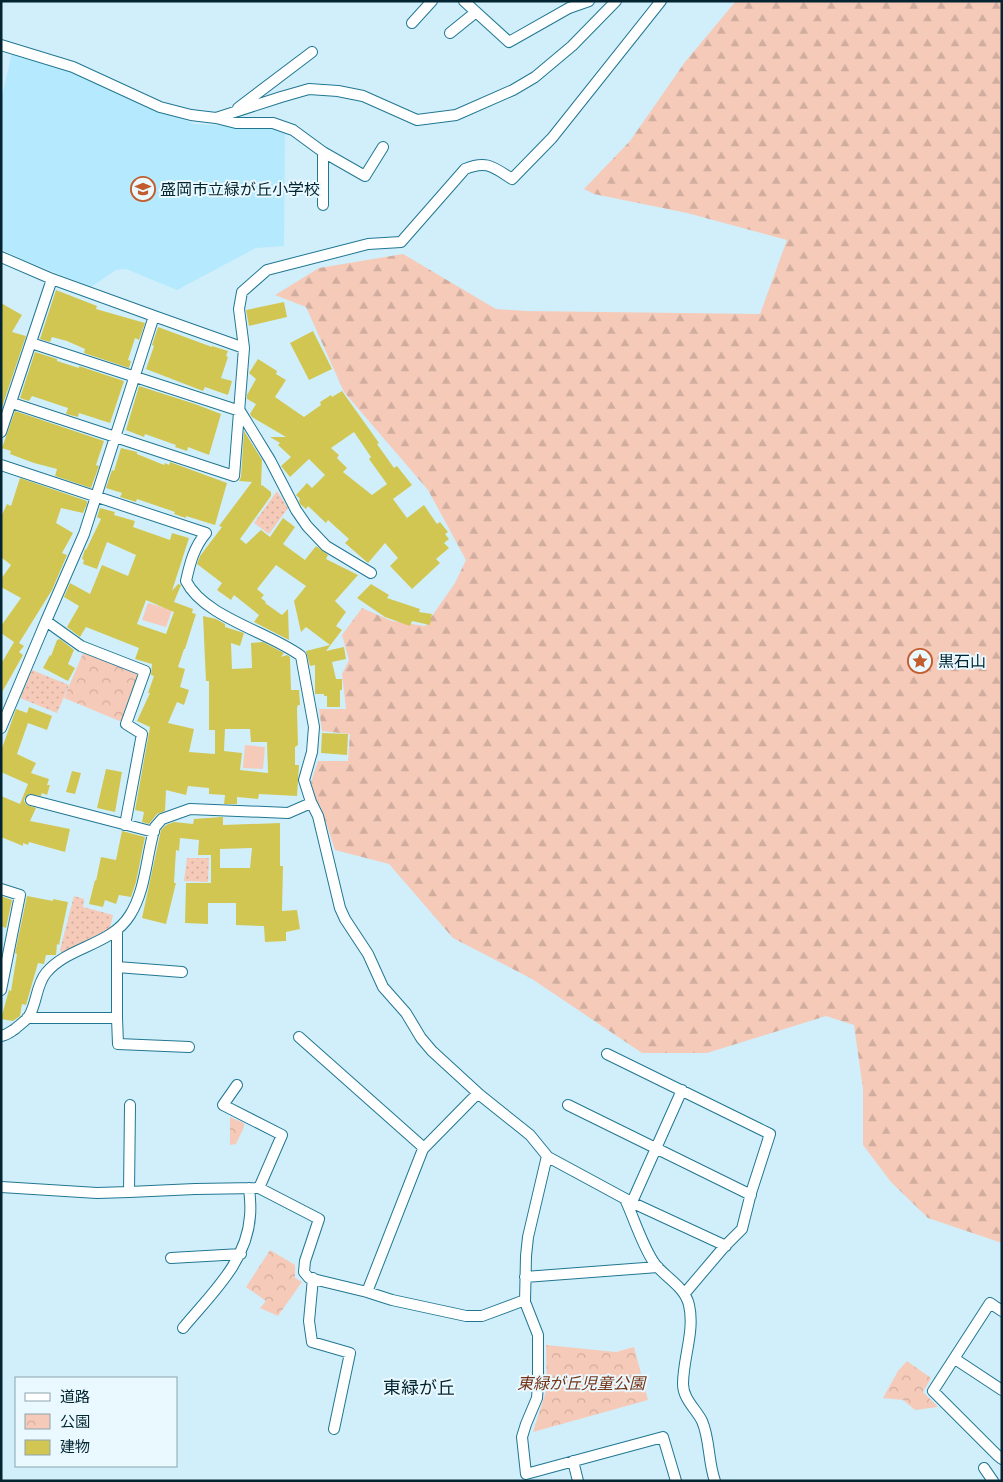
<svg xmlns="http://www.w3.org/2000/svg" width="1003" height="1482" font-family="'Zilla Slab','Noto Sans JP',serif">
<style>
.built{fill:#b5e9fd}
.grass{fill:url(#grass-dots)}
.forest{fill:url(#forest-firs)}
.park{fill:url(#park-crowns)}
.garden{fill:#f6cab8}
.building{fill:#d2c652;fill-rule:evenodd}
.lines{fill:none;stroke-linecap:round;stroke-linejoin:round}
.street-casing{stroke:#217792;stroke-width:12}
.street{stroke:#fff;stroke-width:10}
.labels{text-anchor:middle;stroke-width:4;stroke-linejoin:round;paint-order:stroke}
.poi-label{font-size:16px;fill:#022531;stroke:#eaf9ff;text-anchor:start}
.park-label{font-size:16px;font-style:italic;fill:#763517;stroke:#eaf9ff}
.neighbourhood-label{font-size:18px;fill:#022531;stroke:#eaf9ff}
</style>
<defs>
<pattern id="grass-dots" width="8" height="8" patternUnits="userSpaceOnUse" patternTransform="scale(1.25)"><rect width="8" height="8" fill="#f6cab8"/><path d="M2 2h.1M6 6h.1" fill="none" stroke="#d1ad9f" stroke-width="1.8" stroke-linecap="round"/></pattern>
<pattern id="forest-firs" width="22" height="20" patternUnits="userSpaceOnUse" patternTransform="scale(1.25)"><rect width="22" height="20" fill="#f6cab8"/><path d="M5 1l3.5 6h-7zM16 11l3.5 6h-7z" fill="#d1ad9f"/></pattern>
<pattern id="park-crowns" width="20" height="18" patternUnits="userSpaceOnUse" patternTransform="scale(1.25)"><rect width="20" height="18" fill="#f6cab8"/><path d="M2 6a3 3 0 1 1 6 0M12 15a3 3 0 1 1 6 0" fill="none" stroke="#d1ad9f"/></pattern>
</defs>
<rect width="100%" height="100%" fill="#d1effb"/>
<!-- built -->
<path class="built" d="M12,52L75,73L130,99L195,124L254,127L278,129L285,132L284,246L256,248L177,290L126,269L116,270L91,287L21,259L1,249V100Z"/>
<!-- grass -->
<path class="grass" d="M277,491L288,508L269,534L254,523Z
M32,670L69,685L57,713L20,698Z
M187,858H209L208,882L184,881Z
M74,896L84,899L83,907L113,915L110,928L62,954L60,950Z"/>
<!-- forest -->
<path class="forest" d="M736,1H1002V1243L928,1218L891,1182L863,1145V1089L854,1025L826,1016L707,1053H642L532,979L453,938L389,864L335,850L321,808L315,798L311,782L318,761H348L350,734L322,731L319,709H346L342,674L349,660L342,635L362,608L392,621L425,626L455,583L466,560L428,490L344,392L306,307L275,295L319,268L403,254L496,309L525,311L760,314L787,240L687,213L594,194L584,189L630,141L685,62Z"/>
<!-- park -->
<path class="park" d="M83,653L138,673L139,678L122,722L64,698Z
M230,1117L244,1123V1127L236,1144L230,1145Z
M270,1250L295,1265V1278L302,1282L278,1316L260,1308L266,1301L246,1287Z
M546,1345L616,1352L634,1347L648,1400L533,1432L547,1388Z
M907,1361L931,1378L923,1392L938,1407L915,1410L903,1400L883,1398L898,1371Z"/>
<!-- garden -->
<path class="garden" d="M148,603L172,610L166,627L142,620Z
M245,745L265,747L263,769L243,768Z"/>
<!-- building -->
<path class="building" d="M56,290L97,306L96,309L145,323L139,340L135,338L128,360L131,361L129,368L84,353L85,349L67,341L52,337L50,342L40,339Z
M284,302L287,317L249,326L246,310Z
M1,303L22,315L12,332L26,336L1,410Z
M158,327L212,347V346L228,351L226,356L228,357L221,378L232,381L228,395L205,387L203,391L146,369L154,346L152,345Z
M313,331L332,369L309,380L290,343Z
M35,352L57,359V361L79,368V366L124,381L110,423L79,413L78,417L66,414L68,408L32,396L29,401L20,398Z
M258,359L277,371L276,374L286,380L275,397L304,417L321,405L320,402L331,395L332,397L342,391L379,443L377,444L394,468L397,466L412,485L393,499L407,518L424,505L437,524L440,522L448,532L445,534L449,539L444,543L449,548L436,559L440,563L412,589L390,566L398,558L385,543L368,563L345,543L349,539L328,520L326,523L308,506L306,509L300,504L299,500L300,499L296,495L307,483L312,488L325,475L309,459L290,477L281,466L291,457L278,445L280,443L270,437H286L252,417L250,414L256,404L247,399V395L256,379L249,373ZM354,432L371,457L369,459L387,484L372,495L343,472L347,468L337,458L339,455L331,448Z
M139,386L195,404L221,414L209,455L188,447L187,451L175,447L176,445L145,434L144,437L126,430Z
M15,411L104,441L96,465L99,466L91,488L55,476L57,469L34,463L10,454L11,451L2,448Z
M244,431L262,460L261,486L262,485L271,492V496L240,539L246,544L261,530L270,537L283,518L295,527L283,544L305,560L316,546L328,555L326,559L358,575L335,601L346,612L336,626L342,630L326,651L344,647L346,659L332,662L336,679H342V690H340V707H327V696H324V694H315V665L310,666L306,651L330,645L306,627L301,632L294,601L306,586L276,565L257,589L264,595L261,598L266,602L265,603L282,615L288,609L289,640L254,622L259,615L234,595L231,600L217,590L222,583L197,564L200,556L222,527L219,526L252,482L239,481L241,477Z
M121,448L137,452V454L164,465L165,463L169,465L170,462L227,483L215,525L186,516V518L174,514L175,512L137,499L136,502L120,497L122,493L106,488L112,470L114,471Z
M20,478L87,501V504L83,513L61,508L56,523L73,533L62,553L67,555L52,590L19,643L24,646L19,652L23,655L1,694V664L14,642L1,633V626L21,598L1,587V579L11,565L1,557V517L7,504L11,506Z
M100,508L115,512L114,515L135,521L133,527L170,540L172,533L189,538L172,591L178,584L181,585L174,602L193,609L192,613L196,614L185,649H184L178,667L185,669L180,687L189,690L184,705L177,702L168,723L194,729L189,752L215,754V730H209V681H206L203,616L216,619L225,624V627L244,633L240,646L231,643L232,669L252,668L251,643L263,642L284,653L281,657L287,655L290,657L291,690H299L300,705H298L297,708L298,745L295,747V765H299L297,796L259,794L258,799L237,797V804H224L225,795L209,794V788L188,786L186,795L166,790L165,811L157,814L149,824L142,822L144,812L135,810L150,727L137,721L150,693H148L154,676L151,675L152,664L135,659L139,648L86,627L80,637L67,627L79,606L64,597L70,583L90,594L102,565L128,576L136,555L107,542L97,569L83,564L84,560L82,559L85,549L86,550L101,519L97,517ZM146,600L174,612L166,634L137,624ZM225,729H250L251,742H267L268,773L240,770L242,753L224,751Z
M371,584L389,595L387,598L420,609L419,612L432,614L430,625L412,621L410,626L385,617L357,598Z
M60,639L74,650L68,664L75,668L68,681L43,668L50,655L51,656L57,640Z
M29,707L52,716L47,730L28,723L17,754L36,763L31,773L49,779L47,785H50L47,795L42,793L41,796L29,794L25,798L24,801L27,805L36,808L30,821L70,829L65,852L29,842L28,845L23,843V846L1,837V796L20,804L28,784L1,772V751L16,709L27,713Z
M322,733L348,734L347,755L321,753Z
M106,769L122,772L115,812L97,808Z
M72,771L81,773L75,794L66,792Z
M221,817H223V825L280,823V866H283L282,911L297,910L300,929L286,932V941L265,942L264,926L236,925V903H208V924L185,923L186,883H211V855H198L199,840L180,838L179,851L176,850L174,883H176L166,924L142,918L161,830L166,825L174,822L193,824L194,819ZM252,848L250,868H220V849Z
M122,831L145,837L136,882L131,897L119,895L116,904L105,900L103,907L89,904L95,880L96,881L101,857L116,860Z
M1,896L12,900L6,928L1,926Z
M27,896L53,901V899L68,902L59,945L57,944L56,955H46L44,964L38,963L26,1005L22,1004L20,1016L13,1021L1,1019L9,990L11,991L17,954L15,953Z"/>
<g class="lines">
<defs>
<path id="street" d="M464,1L509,42L569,8L589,1
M412,23L432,1
M450,33L476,12
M1,45L73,67L160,107L191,115L216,118L236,123H273L293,130L323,152L365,176L383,147
M238,108L312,52
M216,118L281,97L309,89L338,91L363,96L417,120L456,115L513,90L535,77L572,46L616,1
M323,152V205
M1,257L52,279
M31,343L240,411L270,460L296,510L307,526L326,546L371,573
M12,403L234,476L244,348L239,309L242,292L267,270L368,244L401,242L465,169C487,160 493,167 512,179L552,138L661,1
M1,432L52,279L154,316
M1,465L206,533C194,547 190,563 186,581C204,617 269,632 301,656L314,727L312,752L304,780L311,802L318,816L340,908L345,919L368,954L383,987L406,1013L421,1038L432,1051L480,1095L530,1135L548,1157L633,1203L726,1246
M1,728L46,621
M31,800L154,832
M125,825L142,734L126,724L145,671L81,646L46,621L84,534L154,316L244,348
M1,889L20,895L1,990
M117,967L182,972
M27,1018H117V931
M117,1018L118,1044L189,1047
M1,1036C7,1035 10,1032 15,1029C19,1025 26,1021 29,1016C37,1003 36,985 46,973C68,946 111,946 130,915C146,890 146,856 155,827L162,819L190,809L288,813L311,803
M299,1037L424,1148
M607,1054L770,1134L751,1193L742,1229L724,1247L685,1293
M237,1085L223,1105L282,1135L259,1188
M568,1105L751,1195
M547,1156L528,1237L526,1256L525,1302L538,1335V1384L537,1398L526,1424L522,1437L526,1474L663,1437L676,1481
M1,1187L97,1193L129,1192L130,1105
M129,1192L195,1189L259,1188L319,1219L305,1261L304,1272L309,1278L367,1292L392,1300L466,1316H482L525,1300
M625,1199C634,1218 643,1248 655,1264C666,1278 685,1287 689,1305C695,1331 683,1358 683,1384C683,1399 696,1409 702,1421C710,1439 708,1462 715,1481
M632,1202L682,1090
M171,1258L241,1254
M525,1277L658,1267
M313,1278L309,1321L312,1342L350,1353L334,1429
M367,1292L423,1149L478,1093
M1002,1311L990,1303L933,1391L997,1455L1002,1459
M183,1328C211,1294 247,1262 250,1216C251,1207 250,1197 249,1188
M955,1359L1002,1390
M573,1461L578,1481
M984,1468L993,1481"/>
</defs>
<!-- street casing -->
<use href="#street" class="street-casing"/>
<!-- street -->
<use href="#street" class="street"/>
</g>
<!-- icons -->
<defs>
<symbol id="school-ring" viewBox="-11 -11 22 22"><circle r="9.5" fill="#eaf9ff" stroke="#c25c2d" stroke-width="1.5"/><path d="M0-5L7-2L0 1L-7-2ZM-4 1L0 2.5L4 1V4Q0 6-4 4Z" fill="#c25c2d"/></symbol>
<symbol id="sight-ring" viewBox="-11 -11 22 22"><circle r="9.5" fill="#eaf9ff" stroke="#c25c2d" stroke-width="1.5"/><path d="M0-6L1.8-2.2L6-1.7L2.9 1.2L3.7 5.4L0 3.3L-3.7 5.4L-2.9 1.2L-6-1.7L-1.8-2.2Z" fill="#c25c2d"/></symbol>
</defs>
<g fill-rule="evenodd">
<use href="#school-ring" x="129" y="175" width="28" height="28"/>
<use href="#sight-ring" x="906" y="647" width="28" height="28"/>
</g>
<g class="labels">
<!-- poi labels -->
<g class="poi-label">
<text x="160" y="195">盛岡市立緑が丘小学校</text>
<text x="938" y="667">黒石山</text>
</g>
<!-- park labels -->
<g class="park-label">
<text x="581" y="1389">東緑が丘児童公園</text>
</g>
<!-- neighbourhood labels -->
<g class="neighbourhood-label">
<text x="419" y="1394">東緑が丘</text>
</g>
</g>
<!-- border -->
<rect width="1003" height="1482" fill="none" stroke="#022531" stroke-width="5"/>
<!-- legend -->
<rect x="15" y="1377" width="162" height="90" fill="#eaf9ff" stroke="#8da4ad"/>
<rect x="25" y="1393" width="25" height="8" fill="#ffffff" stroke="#8da4ad"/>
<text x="60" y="1402" font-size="15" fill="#022531">道路</text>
<rect x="25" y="1414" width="25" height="15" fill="url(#park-crowns)" stroke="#8da4ad"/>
<text x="60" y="1427" font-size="15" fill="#022531">公園</text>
<rect x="25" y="1440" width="25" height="15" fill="#d2c652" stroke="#8da4ad"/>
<text x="60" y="1452" font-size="15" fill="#022531">建物</text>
</svg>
